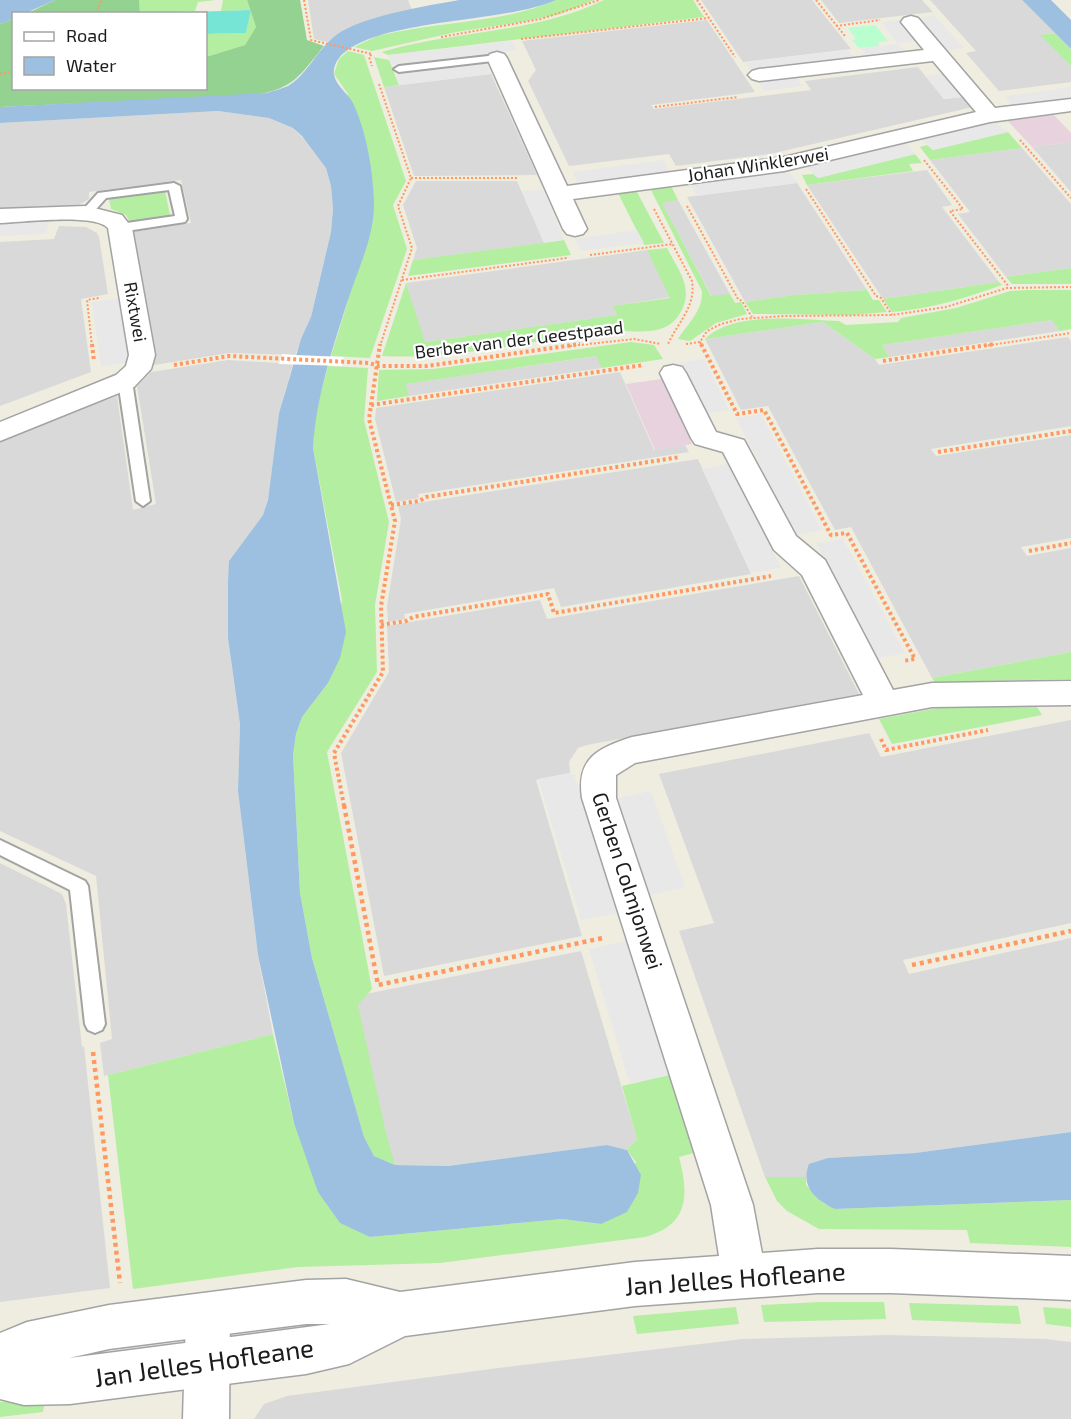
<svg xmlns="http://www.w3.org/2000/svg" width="1071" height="1419" font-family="'Exo 2',sans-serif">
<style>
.residential{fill:#dad9d9}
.industrial{fill:#e8d2de}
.grass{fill:#b4eea1}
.forest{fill:#94d291}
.park{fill:#b8fecf}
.pitch{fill:#77e5d6}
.parking{fill:#e8e8e8}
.water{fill:#9dc0e0}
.pier{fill:#fff}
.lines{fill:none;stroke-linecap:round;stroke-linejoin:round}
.service-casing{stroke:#a3a3a3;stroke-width:4}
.minor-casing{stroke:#a3a3a3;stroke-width:3}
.tertiary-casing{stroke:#a3a3a3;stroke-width:3}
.path-far2{stroke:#ff9861;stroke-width:2;stroke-dasharray:2 2;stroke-linecap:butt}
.path-far1{stroke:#ff9861;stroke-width:4;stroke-dasharray:3 3;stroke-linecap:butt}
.path{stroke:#ff9861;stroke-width:4.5;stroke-dasharray:4 4;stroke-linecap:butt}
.service{fill:#fff;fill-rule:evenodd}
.minor{fill:#fff;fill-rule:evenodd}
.tertiary{fill:#fff;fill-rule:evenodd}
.labels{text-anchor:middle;stroke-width:4.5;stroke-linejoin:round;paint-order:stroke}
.far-street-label{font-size:18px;fill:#1c1c1c;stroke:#fff}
.street-label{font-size:21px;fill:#1c1c1c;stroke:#fff}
.near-street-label{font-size:26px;fill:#1c1c1c;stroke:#fff}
</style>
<rect width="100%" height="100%" fill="#eeede0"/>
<!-- residential -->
<path class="residential" d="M308,0H408L412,10L346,29L328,42L314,39Z
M701,0H812L851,49L743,62Z
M821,0H922L933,12L839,23Z
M930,0H1022L1055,33L1041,35L1071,66V82L999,91L966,53L976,51Z
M707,20L755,92L651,105L654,109L811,90L805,81L918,67L944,99L963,97L973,107L770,154L676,166L669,154L569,166L528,81L536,70L522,41Z
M491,74L537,175L414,176L384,87Z
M218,111L269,118L293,128L315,150L326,168L331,186L333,209L331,232L311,317L295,355L229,353L154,365L132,232L191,223L181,180L89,192V199L75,207L0,210V123Z
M1071,142V192L1032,147Z
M1022,148L1071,204V268L1006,277L958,214L970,212L930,160Z
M927,170L952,205L942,207L999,282L883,299L807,185Z
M416,181H517L544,243L413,260L417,248L403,205Z
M797,183L867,290L795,295L745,302L687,197Z
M678,200L730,294L712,297L661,202Z
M59,226L86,227L97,233L99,237L108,294L81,299L91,372L0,406V242L54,239Z
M647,250L671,297L614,306L617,315L424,342L406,283Z
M1051,320L1060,331L889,357L882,345Z
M823,322L875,359L879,365L1068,337L1071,341V426L931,449L936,456L1071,435V538L1021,547L1027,556L1071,548V652L932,678L851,527L835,530L768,406L741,410L705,339Z
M597,356L602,368L409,396L405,384Z
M228,360L293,364L279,413L268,500L263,515L229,561L228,638L240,724L238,791L258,955L273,1034L104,1076L100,1043L112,1039L96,876L0,831V440L117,396L133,510L156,504L137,386L151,372Z
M620,372L654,450L685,445L689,452L418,494L419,498L396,502L375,419L376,408Z
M698,459L751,574L561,607L554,588L404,614L405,619L388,622L387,606L401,519L398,506Z
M799,576L859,694L587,745L578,748L569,762L570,773L536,780L582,936L384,976L341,753L389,672L387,626L540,600L547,619Z
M1071,720V923L903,960L909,974L1071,938V1132L915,1153L828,1158L806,1177H765L679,931L714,923L659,774L869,733L881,757Z
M0,863L62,894L66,904L82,1047L84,1046L110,1288L0,1302Z
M581,951L637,1139L627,1150L607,1145L448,1166L395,1165L364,1137L325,1002Z
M887,1335L1046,1339L1071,1342V1419H254L264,1404L287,1396L506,1367L743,1339Z"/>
<!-- industrial -->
<path class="industrial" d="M1052,113L1071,133V142L1032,147L1006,119Z
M662,379L692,444L655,450L626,384Z"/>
<!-- grass -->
<path class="grass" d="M139,0H216L198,2L195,11L140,13Z
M223,0H247L256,27L245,45L206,57V34L246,33L251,10L221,11Z
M556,0H594L560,14L527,21L456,32L372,51L354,47L377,36L396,32C448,21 507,22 556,0Z
M604,0H693L704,17L388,55L382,52C455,30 534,34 604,0Z
M1055,33L1071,49V66L1040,35Z
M348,51L364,55L406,181L393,205L407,249L370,358L331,356L348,301V94L334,74L339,59Z
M374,57L389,60L399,85L384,87Z
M1008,132L1022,148L930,160L920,147L927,145L933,150Z
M915,154L922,163L909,164L913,171L807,185L802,175L813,174L818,178Z
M671,186L678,200L662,203L711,296L730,294L735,303L741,302L747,314L716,323L690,341L678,339C688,323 703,311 702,291L651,190Z
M634,190L637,192L664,243L644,245L618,193Z
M165,191L170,215L130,222L126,215L111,209L109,199Z
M564,240L571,255L408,276L413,260Z
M667,248C680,273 697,292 676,319C660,338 628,329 606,331C533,340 455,360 382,356L406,283L425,342L617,315L613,306L670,298L647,250Z
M1071,268V284H1012L1006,277Z
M999,282L1002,285C966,298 931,309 892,312L883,299Z
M867,290L873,300H879L887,312L850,315L753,314L745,302L795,295Z
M1026,290H1071V329L1060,331L1051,320L882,345L889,357L875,359L823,322L705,339C734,310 801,320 839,321L846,325L898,322L901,318L956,308L1010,291Z
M631,342L654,345L663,359L602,368L596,356L406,384L409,396L377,401L379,370L433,369Z
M328,366L368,368L364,420L389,522L375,605L377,672L327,752L372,989L358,1005L386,1133L395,1165L374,1156L364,1137L312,958L300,893L293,755L296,734L302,717L328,683L342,600L313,448L314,417Z
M1071,652V679L935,682L932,678Z
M967,706L1037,707L1042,715L892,744L879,719L943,707Z
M273,1034L294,1123L370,1237L562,1219L601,1224L636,1162L627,1150L637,1139L622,1086L669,1075L694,1153L679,1157C689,1195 689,1225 645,1237L440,1263L298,1267L133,1289L108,1075Z
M765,1177H806V1185L823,1203L835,1209L1071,1200V1247L970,1243L967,1230L819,1229L787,1211L777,1201Z
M821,1302H884L886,1319L764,1322L761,1305Z
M909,1303L1018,1306L1021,1324L912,1320Z
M736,1307L739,1324L637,1334L633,1316Z
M1043,1307L1071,1309V1327L1046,1324Z
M45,1400L43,1412L0,1417V1402Z"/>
<!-- forest -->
<path class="forest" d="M55,0H139L140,13L26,14Z
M247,0H300L307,40L324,46C300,75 294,89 254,95L0,107V24L13,19L14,88H206V57L245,45L256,27Z"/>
<!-- park -->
<path class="park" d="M875,25L888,41L878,42L880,46L859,48L852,40L856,39L848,28Z"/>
<!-- pitch -->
<path class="pitch" d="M251,10L246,33L206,34V14L160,13Z"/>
<!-- parking -->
<path class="parking" d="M935,16L964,48L947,51L918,18Z
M899,20L917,41L898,43L906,53L868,57L861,48L898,44L881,22Z
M512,41L517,50L391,65L388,55Z
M848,50L855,59L751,70L745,62Z
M487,64L491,74L399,85L395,75Z
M944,73L963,97L944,99L925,76Z
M796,77L803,86L764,91L758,81Z
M1071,87V99L1013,106L1005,96Z
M994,121L1008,132L933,150L921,139Z
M906,142L915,154L818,178L805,166Z
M663,160L670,173L578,184L573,172Z
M788,170L797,183L697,196L689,183Z
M543,189L564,240L544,243L522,191Z
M49,221L46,234L0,236V223Z
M637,230L644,243L581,251L575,239Z
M120,298L129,362L101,367L92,302Z
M704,359L729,410L705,414L680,363Z
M761,414L822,530L796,535L736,418Z
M729,464L781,568L751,573L702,469Z
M843,539L905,653L878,658L816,543Z
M570,773L574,775L618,913L581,920L538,779Z
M651,791L685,887L650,895L618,798Z
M626,941L669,1075L630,1084L589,949Z"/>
<!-- water -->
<path class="water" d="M0,0H55L26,13L14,14L13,19L0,24Z
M459,0H556C503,24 373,18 339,58C335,63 333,70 334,75C336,86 350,95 354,105C367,134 373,171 374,203C374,239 358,268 347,303C332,350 316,398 313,448L346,632L340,658L328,683L302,717L296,734L293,755L300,893L312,958L364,1137L374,1156L395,1165L448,1166L607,1145L627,1150L641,1175L638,1193L627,1212L601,1224L562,1219L370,1237L340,1223L318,1192L294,1123L258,955L238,791L240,724L228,638V582L229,561L263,515L268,500L279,413L301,339L311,317L331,232L333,209L331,186L326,168L302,136L293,128L269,118L218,111L0,123V107L266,93C273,91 281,89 288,86C307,75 317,50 335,36C360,16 427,6 459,0Z
M1022,0H1051L1071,20V49Z
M1071,1132V1200L835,1209C816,1200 800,1187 809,1164L828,1158L915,1153Z"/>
<!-- pier -->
<path class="pier" d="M282,354L295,355L344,357L342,366L279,364Z"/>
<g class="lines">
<defs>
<path id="service" d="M497,55L501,56V60L399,72L394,69L399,66Z
M174,183L180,186L187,219L185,222L120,232L114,228L120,224L175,216L169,190L106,198L90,216L86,217L80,213L98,193Z
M125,377L132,381L150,501L143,506L136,501L118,381Z
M0,840L85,881L88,886L105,1024L102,1030L95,1033L88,1030L85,1024L70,890L0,855Z"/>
<path id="minor" d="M911,16L918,18L995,108L1071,99V111L990,122L784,171L573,199L587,229L583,234L575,236L567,234L563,229L487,58L490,54L497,52L504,54L507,58L567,186L784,157L976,112L933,61L759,81L752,79L748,75L752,71L759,69L924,50L901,22L904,18Z
M86,206L122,215L132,228L155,355L151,369L134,387L0,441V422L116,375L126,366L129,355L108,228C95,213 22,222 0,223V209Z
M673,365L682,367L686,373L716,432L744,440L796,536L825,560L893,690L932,683L1071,681V705L932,707L635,763L616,775V798L753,1205L766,1275L759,1290L744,1297L729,1290L722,1275L711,1205L582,798C576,758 598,748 632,737L863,695L802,575L774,550L723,452L695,444L691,438L660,373L664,367Z
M208,1293L224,1299L230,1315L229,1419H183L186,1315L192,1299Z"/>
<path id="tertiary" d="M818,1249H891L1071,1256V1300L891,1293H818L635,1306L405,1336L349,1364L306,1374L70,1404L24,1405L0,1399V1333L27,1322L109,1305L306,1280L346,1279L400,1292L635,1262ZM306,1324H330L69,1358L109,1349Z"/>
</defs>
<!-- service casing -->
<use href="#service" class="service-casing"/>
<!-- minor casing -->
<use href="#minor" class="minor-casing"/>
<!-- tertiary casing -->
<use href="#tertiary" class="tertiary-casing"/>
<!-- path-far2 -->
<path class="path-far2" d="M304,0L311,40L372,54L369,57L372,66
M697,0L735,57
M816,0L845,36
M96,14L101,0
M836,26L880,20
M441,37L541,19L599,0
M521,39L709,18
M0,74L14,71
M379,84L411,178L398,206L412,248L380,346
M655,107L738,97
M1020,140L1071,198
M924,160L963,209L950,211L1009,287
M411,178H518
M806,189L876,296L881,298L892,315
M687,206L738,299L742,301L752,317
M654,209L692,281C696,307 678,322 668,344
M590,255L673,244
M402,280L567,258
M700,342L702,346
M686,344L700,342L707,331L721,324L740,319L784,316L892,315L946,307L1007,288L1071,287
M92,346L87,300L99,298
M570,346L634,339L661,344
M984,346L1071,333"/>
<!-- path-far1 -->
<path class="path-far1" d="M92,344L94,361
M701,344L737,414L764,410L831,535L847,533L915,659L903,661
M883,361L994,344
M174,365L229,356L369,363L379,366H427L580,344
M371,405L644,365
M938,452L1071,431
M391,505L419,501L426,497L680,457
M1029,551L1071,543
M381,625L406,621L413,617L548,594L554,613L771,576
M881,739L886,750L988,730
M344,806L334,753L383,672L381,606L395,521L369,419L380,344"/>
<!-- path -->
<path class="path" d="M344,805L378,985L603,938
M912,965L1071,931
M93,1052L120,1283"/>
<!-- service -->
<use href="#service" class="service"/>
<!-- minor -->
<use href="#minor" class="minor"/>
<!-- tertiary -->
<use href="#tertiary" class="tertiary"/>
</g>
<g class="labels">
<!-- far-street labels -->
<g class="far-street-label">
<text transform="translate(758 165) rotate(-9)" y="6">Johan Winklerwei</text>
<text transform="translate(135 312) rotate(80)" y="6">Rixtwei</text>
<text transform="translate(519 340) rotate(-7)" y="6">Berber van der Geestpaad</text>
</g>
<!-- street labels -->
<g class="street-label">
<text transform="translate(627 881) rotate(72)" y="7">Gerben Colmjonwei</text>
</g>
<!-- near-street labels -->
<g class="near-street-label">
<text transform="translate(735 1279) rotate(-4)" y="9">Jan Jelles Hofleane</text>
<text transform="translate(204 1363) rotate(-8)" y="9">Jan Jelles Hofleane</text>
</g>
</g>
<!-- legend -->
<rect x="12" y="12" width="195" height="78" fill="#ffffff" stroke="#a4a4a4" stroke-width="1.5"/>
<rect x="24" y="32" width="30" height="9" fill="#ffffff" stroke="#a4a4a4" stroke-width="1.5"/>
<text x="66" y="42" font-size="18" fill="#1c1c1c">Road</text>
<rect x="24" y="57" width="30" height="18" fill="#9dc0e0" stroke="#a4a4a4" stroke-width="1.5"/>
<text x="66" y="72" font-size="18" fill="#1c1c1c">Water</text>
</svg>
